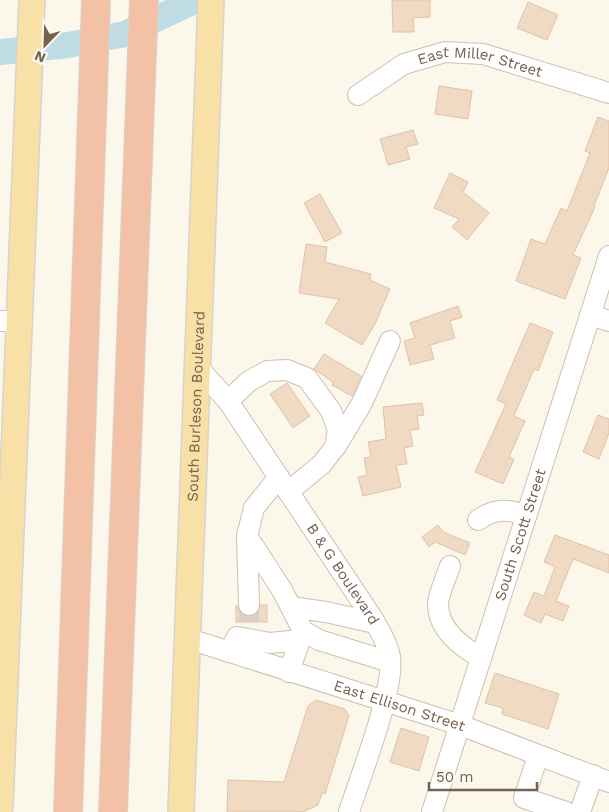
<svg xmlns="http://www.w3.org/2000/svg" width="609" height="812" font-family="'Work Sans',sans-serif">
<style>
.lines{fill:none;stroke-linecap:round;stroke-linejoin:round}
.river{stroke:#bfdce5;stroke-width:26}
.building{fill:#f0dac3;stroke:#e2c2a4}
.minor-tunnel{stroke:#dad1c4;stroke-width:20;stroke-dasharray:20 10;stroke-linecap:butt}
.minor-casing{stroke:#cec0b0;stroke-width:22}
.major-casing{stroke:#d9d2cd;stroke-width:28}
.highway-casing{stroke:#d9d2cd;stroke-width:30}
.minor{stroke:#fff;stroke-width:20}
.major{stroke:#f7e1a7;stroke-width:25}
.highway{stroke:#f3c1a5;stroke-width:28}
.labels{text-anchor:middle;stroke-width:4;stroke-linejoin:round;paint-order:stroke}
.street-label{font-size:15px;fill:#76604e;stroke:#fefaf1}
</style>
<rect width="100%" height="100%" fill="#fcf7eb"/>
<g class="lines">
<!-- river -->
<path class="river" d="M0,52L68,45L125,34L196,0"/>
</g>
<!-- building -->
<path class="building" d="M392,0H430V17L413,18L414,32H393Z
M528,2L558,15L547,40L517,28Z
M439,86L472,91L468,119L435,114Z
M598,117L609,121V168L594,206L595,207L573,255L581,258L565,299L516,281L531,239L545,244L561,208L567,211L590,153L585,151Z
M413,130L418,144L406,147L410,159L388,165L380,139Z
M450,173L468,182L463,192L489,213L467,240L452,227L459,219L434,208Z
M320,194L342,233L325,242L304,203Z
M306,244L327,247L325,262L371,274L370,280L390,289L375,324L362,345L325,323L339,299L299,293Z
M458,306L462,317L450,321L455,338L430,345L434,359L410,365L404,341L415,338L410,323Z
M530,323L553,332L538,371L534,369L514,416L525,421L509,457L514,459L503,484L475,472L506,404L497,400Z
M324,354L361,376L352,396L332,385L333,382L314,369Z
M287,383L310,416L293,428L270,394Z
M422,403L424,415L417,416L419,429L410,430L413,446L404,448L407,464L396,465L401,487L363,496L358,477L367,475L364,458L371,457L368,442L386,439L383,407Z
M598,415L609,419V433L599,459L583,452Z
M438,525L443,532L470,543L465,555L435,542L429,547L422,537Z
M555,535L609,555V573L573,559L556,601L569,606L563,621L545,614L541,623L524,615L534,592L544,596L555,567L544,562Z
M236,605L243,615L249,617L256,615L261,605H267V622H236Z
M495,673L559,694L548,729L502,714L503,708L485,703Z
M316,700L345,709L349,716L325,794L322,793L318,805L303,812H227L228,780L284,782L308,706Z
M401,728L429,737L419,771L390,762Z"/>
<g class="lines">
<!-- minor-tunnel -->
<path class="minor-tunnel" d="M249,605V622"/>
<defs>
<g id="minor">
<path id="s1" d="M358,95L404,64L445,52L483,54L609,93"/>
<path d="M590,315L609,321"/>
<path d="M0,321H20"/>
<path id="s2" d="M196,365L228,401L371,616C379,629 387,642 390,657C395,689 360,777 349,812"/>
<path d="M228,401L248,382L267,371L287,370L307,378L331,411L338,430L335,447L322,464L288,492"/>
<path d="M336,446L362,403L390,341"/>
<path d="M279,477L254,508L247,536L282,590L303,631L289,672"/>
<path d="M478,520C495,508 507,509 526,515"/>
<path d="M247,537L249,605"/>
<path d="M450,566C446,578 439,592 438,604C438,630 462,647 481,658"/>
<path d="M291,607L326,612L375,623"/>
<path d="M303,631L319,640L390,662"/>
<path id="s3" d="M186,638L460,725L609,782"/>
<path d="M229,652L237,637L270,643L300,640"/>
<path d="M538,756L524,798L566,812"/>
<path id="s4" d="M432,812L609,256"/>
<path d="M580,812L593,775"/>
</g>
<g id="major">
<path d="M0,807L32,0"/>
<path id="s5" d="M181,812L211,0"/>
</g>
<path id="highway" d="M68,812L96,0
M113,812L144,0"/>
</defs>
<!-- minor casing -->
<use href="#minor" class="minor-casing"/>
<!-- major casing -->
<use href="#major" class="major-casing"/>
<!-- highway casing -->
<use href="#highway" class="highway-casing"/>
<!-- minor -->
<use href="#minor" class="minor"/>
<!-- major -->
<use href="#major" class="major"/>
<!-- highway -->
<use href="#highway" class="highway"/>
</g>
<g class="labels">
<!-- street labels -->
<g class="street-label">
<text dy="5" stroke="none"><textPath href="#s1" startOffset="134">East Miller Street</textPath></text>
<text dy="5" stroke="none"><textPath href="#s5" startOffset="406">South Burleson Boulevard</textPath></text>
<text dy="5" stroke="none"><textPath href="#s4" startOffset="291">South Scott Street</textPath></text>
<text dy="5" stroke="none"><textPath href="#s2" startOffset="256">B &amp; G Boulevard</textPath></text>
<text dy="5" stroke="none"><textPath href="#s3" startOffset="224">East Ellison Street</textPath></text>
</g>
</g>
<!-- north arrow -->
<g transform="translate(45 45) rotate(203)" stroke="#fefaf1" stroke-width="4" paint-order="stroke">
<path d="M0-4L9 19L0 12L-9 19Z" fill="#76604e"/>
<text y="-8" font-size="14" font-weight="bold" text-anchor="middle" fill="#76604e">N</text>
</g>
<!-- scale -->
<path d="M429 782v8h108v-8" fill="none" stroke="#76604e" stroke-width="2.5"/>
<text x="436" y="782" font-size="15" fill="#76604e" stroke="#fefaf1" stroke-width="4" paint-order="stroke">50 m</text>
</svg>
